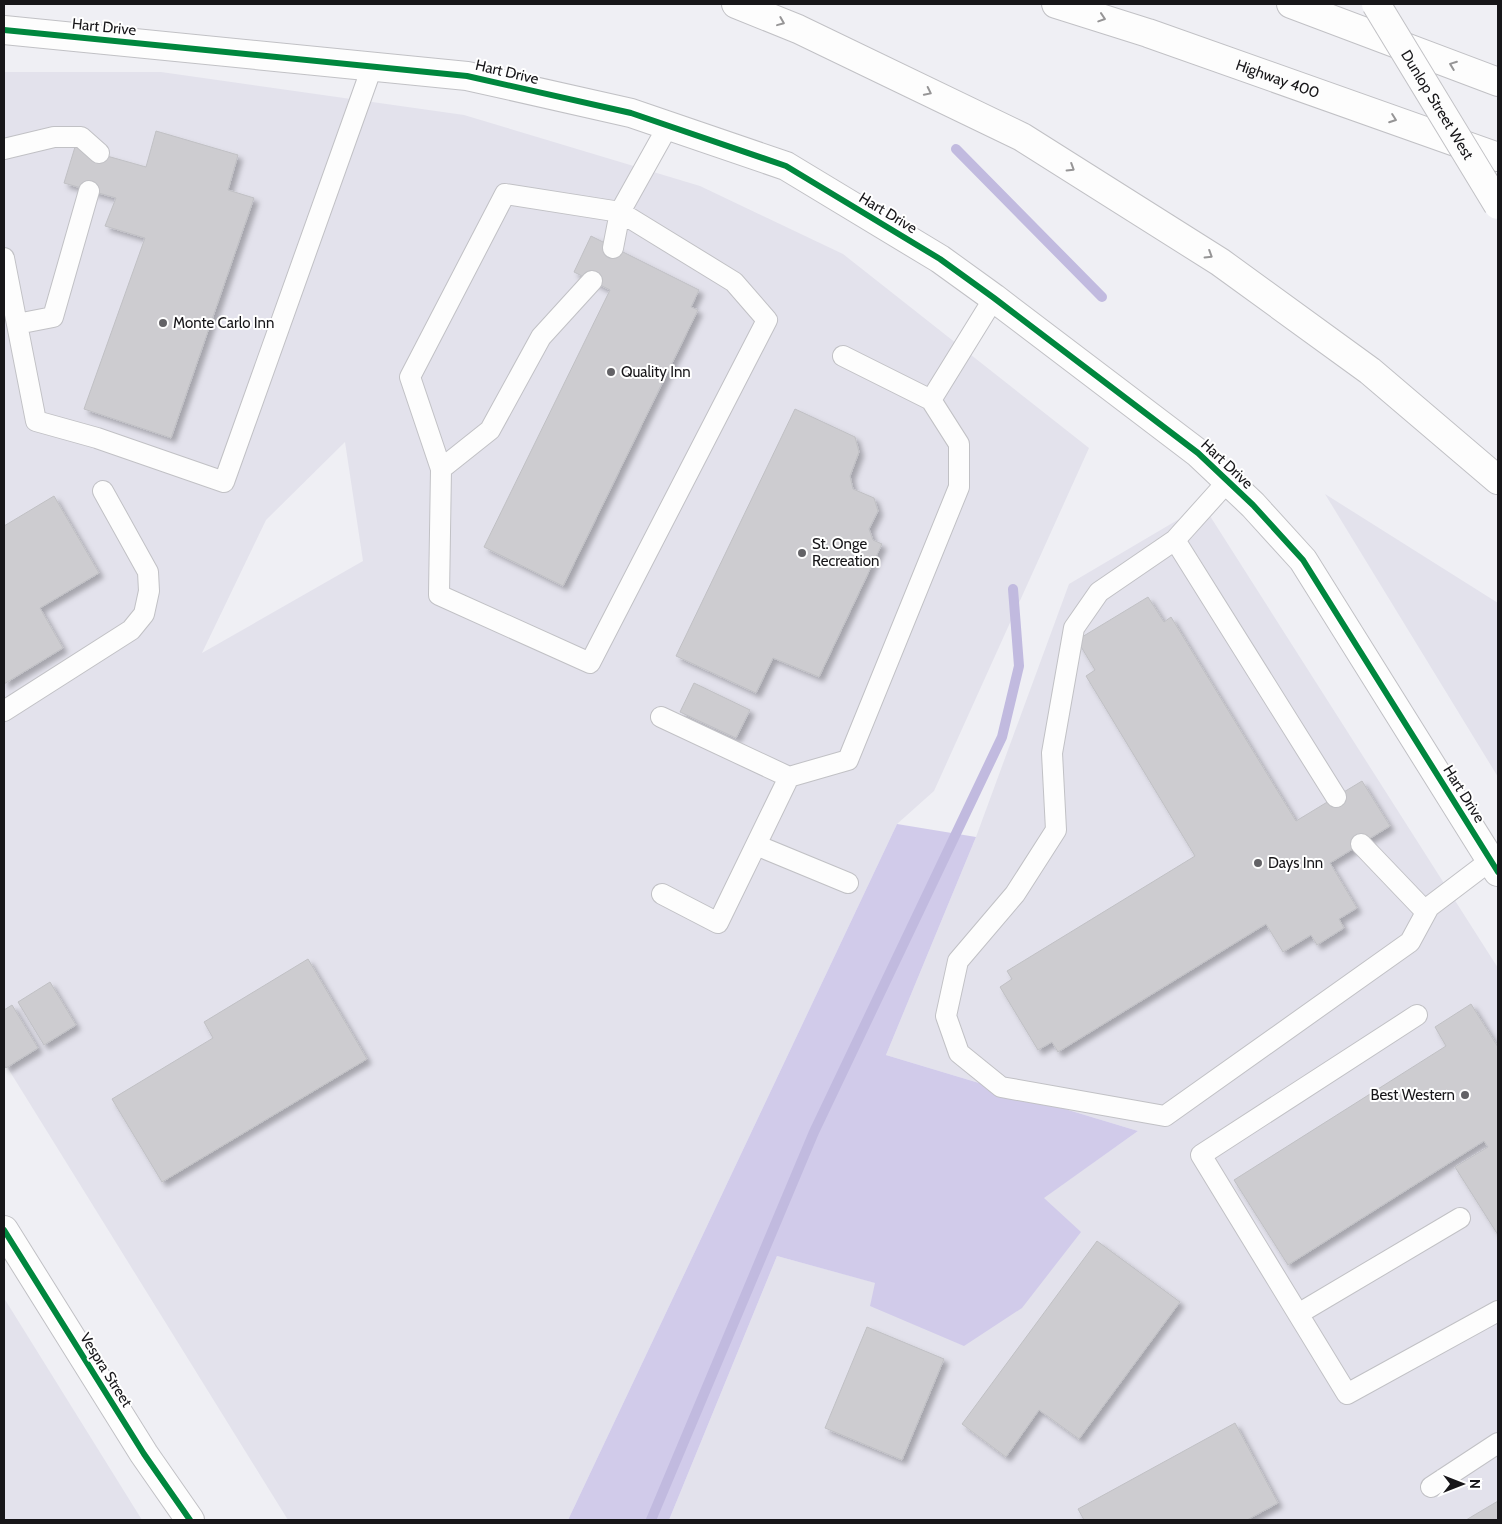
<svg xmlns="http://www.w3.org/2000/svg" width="1502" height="1524" font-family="Cabin,sans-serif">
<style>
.built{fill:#e3e2ec;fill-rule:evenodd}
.forest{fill:#d1cbea}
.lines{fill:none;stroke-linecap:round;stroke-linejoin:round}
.stream{stroke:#c1badf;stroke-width:10}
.building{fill:#cdccd0;stroke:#c0c0c4;filter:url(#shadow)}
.service-casing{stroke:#c1c1c5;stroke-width:22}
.minor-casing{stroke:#c1c1c5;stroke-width:30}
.motorway-casing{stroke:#c1c1c5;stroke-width:30}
.service{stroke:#fdfdfd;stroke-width:20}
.minor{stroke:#fdfdfd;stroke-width:28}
.motorway{stroke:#fdfdfd;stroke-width:28}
.secondary-bridge-casing{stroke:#c1c1c5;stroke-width:30;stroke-linecap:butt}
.secondary-bridge{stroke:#fdfdfd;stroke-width:28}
.cycleway-casing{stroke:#fff;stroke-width:9}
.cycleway{stroke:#00873e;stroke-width:6}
.oneway{stroke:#969596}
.poi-dot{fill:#636266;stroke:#fff;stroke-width:2}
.labels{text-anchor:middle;stroke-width:4;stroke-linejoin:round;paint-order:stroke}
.street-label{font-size:15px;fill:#171619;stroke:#fff}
.poi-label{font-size:15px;fill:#171619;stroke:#fff;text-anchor:start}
</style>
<defs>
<filter id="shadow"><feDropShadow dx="4.5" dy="4.5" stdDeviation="2.5" flood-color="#0004"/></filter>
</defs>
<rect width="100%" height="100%" fill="#efeff4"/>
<!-- built -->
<path class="built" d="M4,72H161L464,115L700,186L843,254L1089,448L934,791L897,824L568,1520H288L4,1062ZM345,442L363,561L202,653L266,520Z
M1325,494L1498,603V777Z
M1203,505L1498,968V1520H669L777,1256L876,1283L1080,1232L1043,1198L1138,1131L886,1055L976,837L1069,584Z
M4,1298L142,1520H4Z"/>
<!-- forest -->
<path class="forest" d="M897,824L976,837L886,1055L1138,1131L1044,1198L1081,1232L1022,1308L964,1346L870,1306L875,1283L777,1256L669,1520H568Z"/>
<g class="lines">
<!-- stream -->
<path class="stream" d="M956,149L1102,297
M651,1520L814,1132L1002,737L1019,666L1013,589"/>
</g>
<!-- building -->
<path class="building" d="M156,131L238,155L228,190L254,198L171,438L84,409L145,238L105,226L116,198L64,183L75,147L146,167Z
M591,236L699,290L691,307L698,310L563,586L484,547L610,290L574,272Z
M795,409L855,437L859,452L850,476L853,489L874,498L878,511L869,529L873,540L882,544L819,677L773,658L756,693L676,656Z
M54,496L99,573L40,608L63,648L4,684V526Z
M1148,597L1164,622L1171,617L1296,821L1362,781L1390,826L1330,863L1357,908L1339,919L1344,928L1317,945L1311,935L1283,952L1266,924L1058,1052L1052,1042L1038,1050L1000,987L1012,979L1007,971L1195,856L1086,676L1095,670L1077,640Z
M694,683L750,710L736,738L680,712Z
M308,959L367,1059L162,1182L112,1099L213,1038L204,1022Z
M50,982L76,1025L44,1045L18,1002Z
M1471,1004L1498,1047V1235L1455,1167L1488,1147L1484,1141L1288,1265L1234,1180L1446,1046L1435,1027Z
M12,1005L38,1048L6,1068L4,1065V1010Z
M1097,1241L1180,1302L1079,1439L1039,1410L1006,1457L962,1424Z
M867,1327L944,1359L902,1460L825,1428Z
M1235,1423L1278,1503L1247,1520H1084L1078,1509Z
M1498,1501V1520H1466Z"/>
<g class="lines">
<defs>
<path id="service" d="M4,149L54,137H81L99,153
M613,248L620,212L734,282L767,320L590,663L439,595L441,469L410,377L505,194L620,212L668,126
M4,258L36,421L97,438L224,482L372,67
M17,324L53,317L89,191
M843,356L931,400
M441,469L490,430L541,337L592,281
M1228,481L1175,540L1099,592L1074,628L1052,753L1056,830L1015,894L958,961L946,1016L959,1053L1001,1087L1165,1116L1410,942L1429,907L1491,860
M1175,540L1336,797
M4,711L131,630L144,614L149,591L148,572L103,491
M661,717L789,777L848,760L959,487V444L931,400L994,298
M1361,844L1426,912
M756,845L848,883
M662,894L718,923L789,777
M1417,1015L1201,1155L1347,1394L1498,1311
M1298,1314L1460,1218
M1431,1487L1498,1443"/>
<path id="minor" d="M4,30L467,76L631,113L786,166L940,259L994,298L1198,453L1253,505L1303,560L1498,872
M4,1230L144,1454L190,1520"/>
<g id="motorway">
<path d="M736,4L798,29L1022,137L1220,262L1370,371L1498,480"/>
<path id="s1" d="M1056,4L1148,33L1498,157"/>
<path d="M1291,4L1498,82"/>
</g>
</defs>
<!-- service casing -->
<use href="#service" class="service-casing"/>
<!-- minor casing -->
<use href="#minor" class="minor-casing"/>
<!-- motorway casing -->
<use href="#motorway" class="motorway-casing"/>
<!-- service -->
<use href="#service" class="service"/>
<!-- minor -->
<use href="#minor" class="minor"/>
<!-- motorway -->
<use href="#motorway" class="motorway"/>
<defs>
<g id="secondary-bridge">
<path id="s2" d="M1376,4L1498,205"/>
</g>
</defs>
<!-- secondary-bridge casing -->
<use href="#secondary-bridge" class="secondary-bridge-casing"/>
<!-- secondary-bridge -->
<use href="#secondary-bridge" class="secondary-bridge"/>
<defs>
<path id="cycleway" d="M4,30L467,76L631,113L786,166L940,259L994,298L1198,453L1253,505L1303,560L1498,872
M4,1230L144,1454L190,1520"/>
</defs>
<!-- cycleway casing -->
<use href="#cycleway" class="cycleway-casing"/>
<!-- cycleway -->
<use href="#cycleway" class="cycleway"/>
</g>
<!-- one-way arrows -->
<defs><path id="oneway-chevron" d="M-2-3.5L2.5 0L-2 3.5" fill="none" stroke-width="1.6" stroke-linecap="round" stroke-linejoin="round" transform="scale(1.25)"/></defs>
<g class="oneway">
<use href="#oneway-chevron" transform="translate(1102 18) rotate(18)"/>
<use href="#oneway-chevron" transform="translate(781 22) rotate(22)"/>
<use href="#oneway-chevron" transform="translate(1453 65) rotate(-159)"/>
<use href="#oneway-chevron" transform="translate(928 92) rotate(26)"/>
<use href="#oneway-chevron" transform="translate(1393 119) rotate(20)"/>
<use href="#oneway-chevron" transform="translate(1071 168) rotate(32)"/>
<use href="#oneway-chevron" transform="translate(1209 255) rotate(32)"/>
</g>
<!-- markers -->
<g class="poi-dot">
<circle cx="163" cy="323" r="5"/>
<circle cx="611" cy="372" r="5"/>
<circle cx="802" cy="553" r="5"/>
<circle cx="1258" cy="863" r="5"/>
<circle cx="1465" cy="1095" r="5"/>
</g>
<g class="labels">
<!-- street labels -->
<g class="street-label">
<text transform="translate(104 27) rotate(6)" y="5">Hart Drive</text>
<text transform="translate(507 72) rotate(13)" y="5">Hart Drive</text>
<text dy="5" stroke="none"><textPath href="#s1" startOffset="234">Highway 400</textPath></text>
<text dy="5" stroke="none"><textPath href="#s2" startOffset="118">Dunlop Street West</textPath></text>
<text transform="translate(888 213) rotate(31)" y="5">Hart Drive</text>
<text transform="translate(1227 464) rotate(43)" y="5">Hart Drive</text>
<text transform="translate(1464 794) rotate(58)" y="5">Hart Drive</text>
<text transform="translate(106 1370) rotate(58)" y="5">Vespra Street</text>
</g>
<!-- poi labels -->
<g class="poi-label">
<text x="173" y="328">Monte Carlo Inn</text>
<text x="621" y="377">Quality Inn</text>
<text x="812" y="549">St. Onge<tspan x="812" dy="17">Recreation</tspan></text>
<text x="1268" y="868">Days Inn</text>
<text x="1455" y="1100" text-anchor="end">Best Western</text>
</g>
</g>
<!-- border -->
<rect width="1502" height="1524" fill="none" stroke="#171619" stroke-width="10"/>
<!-- north arrow -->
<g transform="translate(1462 1484) rotate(90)" stroke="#ffffff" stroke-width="4" paint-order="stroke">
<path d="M0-4L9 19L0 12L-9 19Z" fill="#171619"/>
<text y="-8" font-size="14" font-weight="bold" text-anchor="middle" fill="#171619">N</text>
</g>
</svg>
